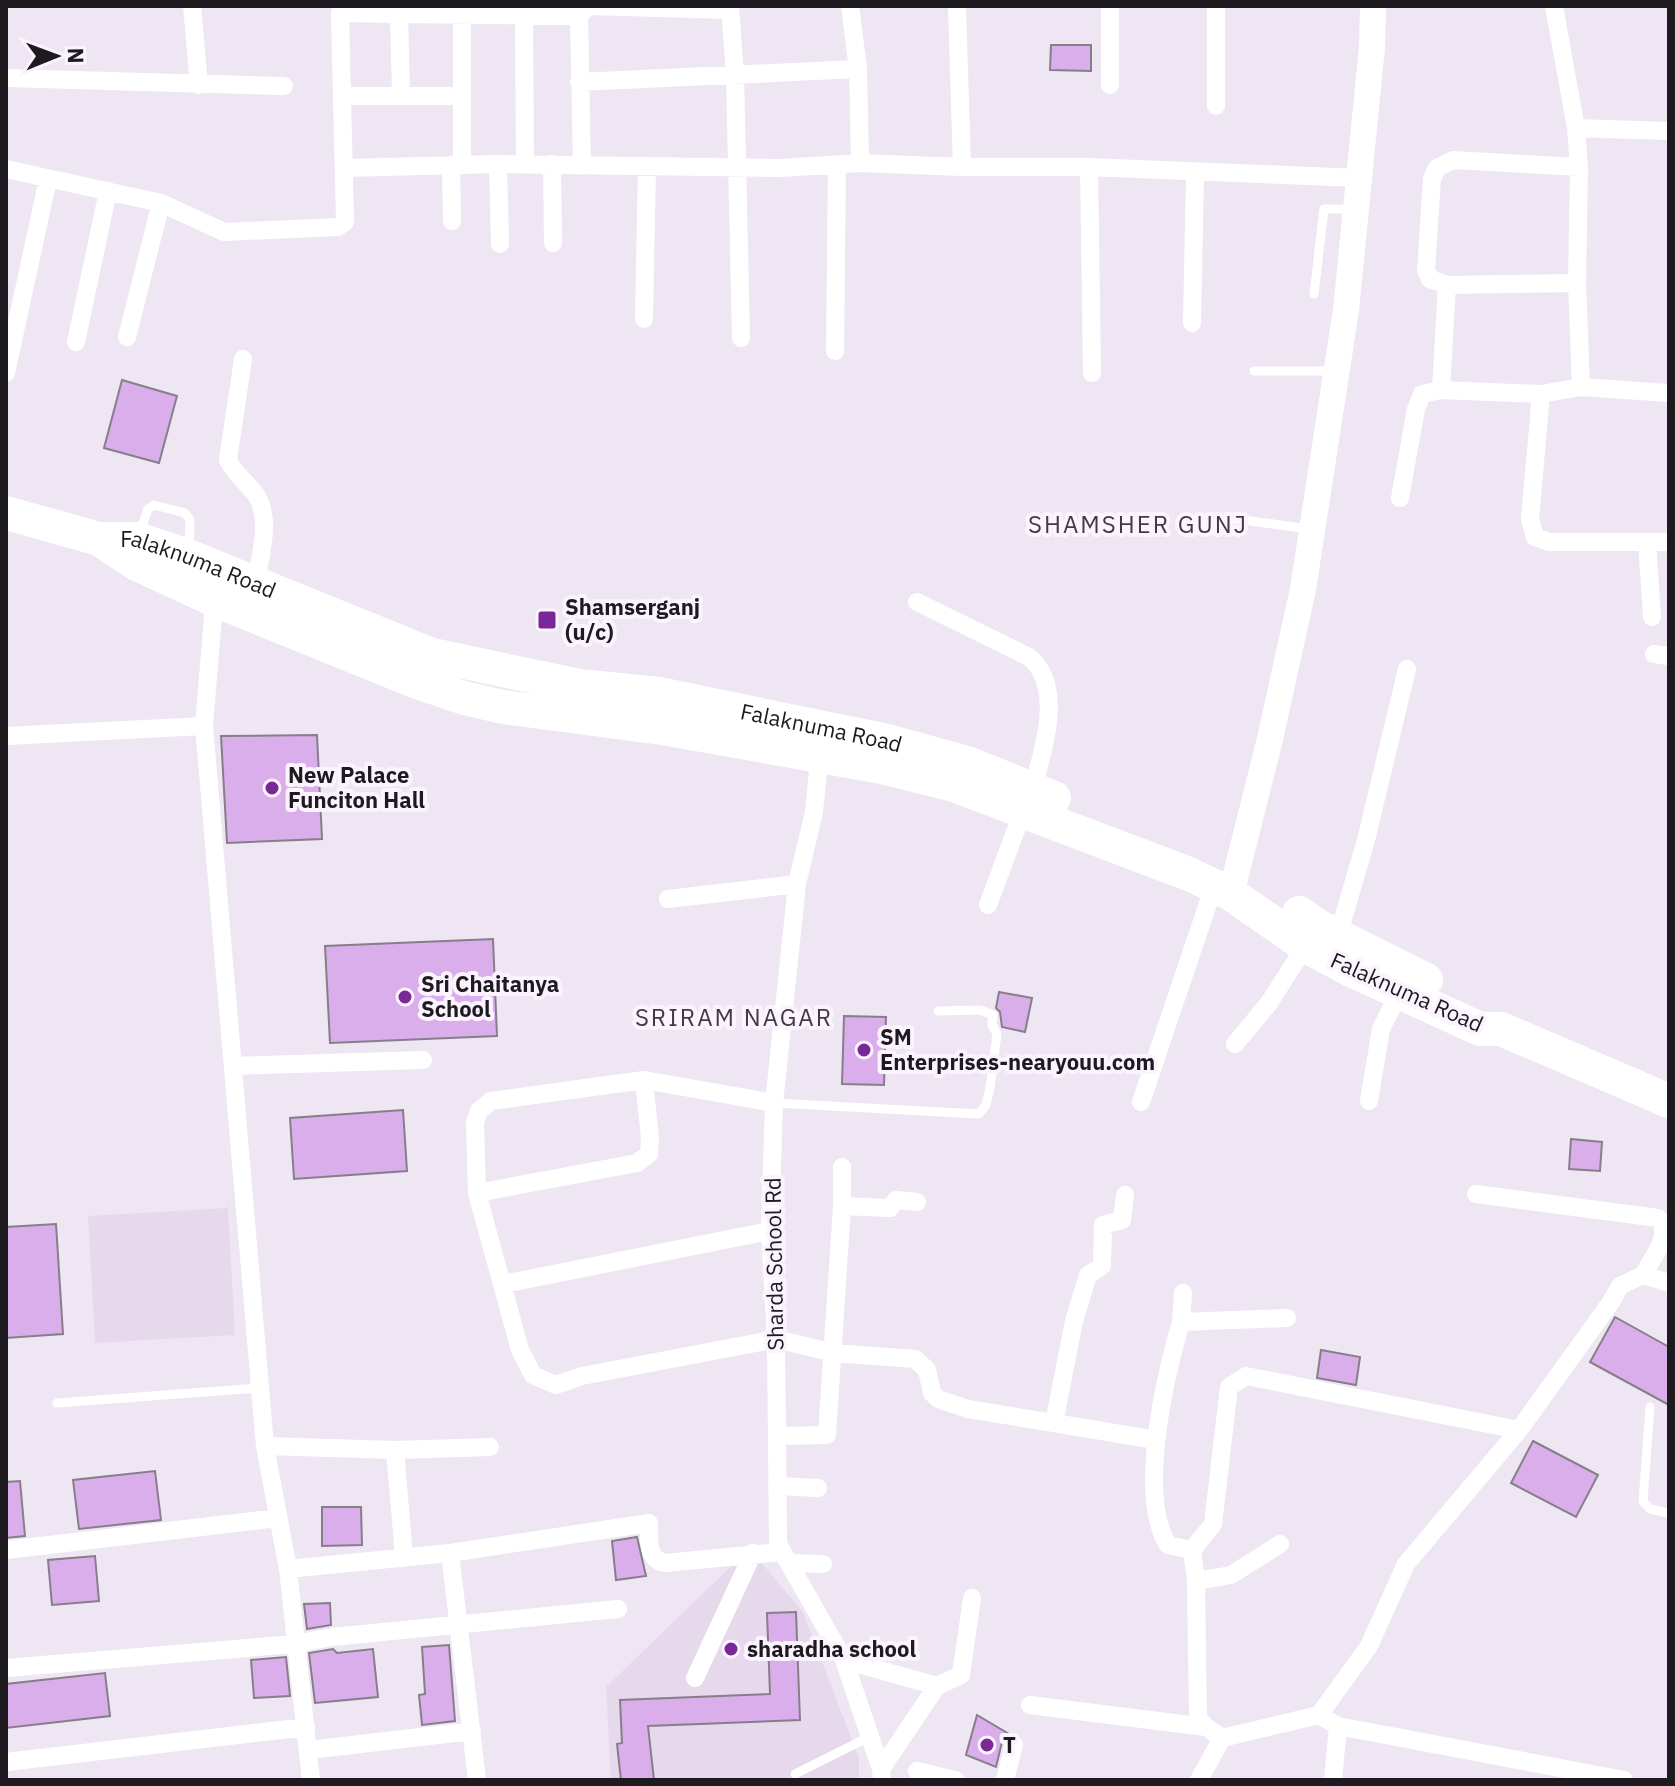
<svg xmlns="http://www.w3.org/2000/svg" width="1675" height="1786" font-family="'IBM Plex Sans',sans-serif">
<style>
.built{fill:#e6d9ec}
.building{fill:#d9aeeb;stroke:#867e89;stroke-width:2}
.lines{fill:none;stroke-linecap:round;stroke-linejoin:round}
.lane{stroke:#fff;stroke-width:9}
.street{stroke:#fff;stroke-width:18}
.secondary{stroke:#fff;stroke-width:26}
.highway{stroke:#fff;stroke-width:34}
.poi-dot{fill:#7a2797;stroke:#fbf4fe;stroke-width:3}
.labels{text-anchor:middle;stroke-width:8;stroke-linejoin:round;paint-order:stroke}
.street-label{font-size:22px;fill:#1e1b20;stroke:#fbf4fe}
.poi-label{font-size:22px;font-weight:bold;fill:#1e1b20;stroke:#fbf4fe;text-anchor:start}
.neighbourhood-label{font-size:24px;letter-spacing:2px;fill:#413a44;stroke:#fbf4fe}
</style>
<rect width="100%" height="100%" fill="#efe6f3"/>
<!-- built -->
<path class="built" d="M227,1201L228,1208L235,1335L95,1343L88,1216L227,1208Z
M752,1546L753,1553L803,1612L859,1758V1780H611L606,1687Z"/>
<!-- building -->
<path class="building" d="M1051,45H1091V71L1050,70Z
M122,380L177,396L159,463L104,448Z
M317,735L322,839L227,843L221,736Z
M493,939L497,1036L330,1043L325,946Z
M999,992L1032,998L1025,1032L1002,1027L1000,1012L996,1008Z
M844,1016L886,1017L884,1085L842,1084Z
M403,1110L407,1171L294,1179L290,1118Z
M1571,1139L1602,1142L1600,1171L1569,1169Z
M56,1224L63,1334L6,1338V1227Z
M1615,1317L1669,1347V1405L1590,1362Z
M1321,1350L1360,1357L1356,1385L1317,1378Z
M1533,1441L1598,1475L1576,1517L1511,1483Z
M155,1471L161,1520L79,1529L73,1480Z
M20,1481L25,1536L6,1538V1482Z
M322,1507H361L362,1545L322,1546Z
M637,1537L646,1576L616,1580L612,1541Z
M95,1556L99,1601L52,1605L48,1560Z
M330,1603L331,1625L307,1629L304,1604Z
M796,1612L800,1720L648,1726L654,1780H621L617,1744L622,1743L620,1700L770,1694L767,1613Z
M449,1645L455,1721L422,1725L419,1695L425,1694L422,1647Z
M333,1649L337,1653L373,1649L378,1697L315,1703L309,1653Z
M286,1657L290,1696L254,1698L251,1660Z
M105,1673L110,1716L6,1728V1684Z
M977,1715L1009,1734L1002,1742L996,1767L966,1755Z"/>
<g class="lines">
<!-- lane -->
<path class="lane" d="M1314,294L1324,209H1352
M1254,371H1333
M1229,518L1309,529
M140,532L148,509L154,505L185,513L190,520L189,548
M774,1103L979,1114L986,1105L990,1088L997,1034L992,1025L993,1015L980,1010L938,1011
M57,1403L260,1388
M1650,1407L1643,1501L1650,1509L1669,1513
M795,1774L871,1736"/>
<!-- street -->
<path class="street" d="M192,6L199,85
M730,6L735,75L741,338
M850,6L858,69L860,163
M957,6L962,167
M1110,6V85
M1554,6L1576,128L1579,167L1577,283L1581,387L1669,393
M399,14L579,16L588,6L730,10
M462,15V165
M524,15L525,164
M579,16L582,166
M6,78L284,86
M579,82L858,69
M343,96H462
M1216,106V6
M1576,128L1669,131
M498,164L500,244
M552,164L553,243
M451,165L452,221
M1089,167L1092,373
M345,168L498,164L781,168L860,163L962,167H1089L1359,178
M6,169L161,203L224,232L338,227L345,222L340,13L399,14L401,95
M1577,283L1447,285L1430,279L1426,270L1432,179L1437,168L1453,160L1579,167
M644,319L647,166
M1192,323L1195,173
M127,337L161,203
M76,342L108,191
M835,351L837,165
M243,359L228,460C235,475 247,482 256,495C272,518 260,556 256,583
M6,373L48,179
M1581,387L1541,394L1530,519L1535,537L1549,542H1669
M1441,390L1447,285
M1400,498L1416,409L1422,394L1441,390L1541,394
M1647,542L1652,617
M215,593L204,726L265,1446L288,1569L311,1780
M917,602L1029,657C1065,686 1043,753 1032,790
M1654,654L1669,656
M6,736L204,726
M820,751L814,812L797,884L774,1103L770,1231L776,1339L778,1544L844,1660L881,1769L882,1780
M668,899L797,884
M988,905L1023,811
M1338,936L1366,840L1407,669
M1235,1044L1269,1003L1308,942
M233,1066L423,1060
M1369,1101L1381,1029L1399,993
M1141,1102L1214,886
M774,1103L644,1080L491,1101L479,1111L475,1122L477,1193L520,1350L533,1375L556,1385L582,1376L776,1339L834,1353L915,1359L927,1370L932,1393L938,1399L968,1409L1054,1423L1074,1321L1088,1275L1102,1266L1103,1225L1122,1220L1125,1195
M477,1193L637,1163L649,1154L650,1138L644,1080
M1476,1194L1658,1218C1673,1235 1652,1258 1643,1275
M842,1206V1167
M503,1284L770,1231
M1183,1293L1181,1322L1287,1318
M1181,1322C1165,1377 1137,1496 1168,1545L1192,1550L1196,1581L1198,1717L1206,1727L1222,1738
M1054,1423L1156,1440
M777,1436L827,1435L842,1206L890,1208L896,1200L917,1202
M265,1446L395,1450L490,1447
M395,1450L404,1557
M777,1486L818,1488
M6,1550L278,1518
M1192,1550L1213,1524L1229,1387L1246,1376L1519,1430
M450,1553L477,1780
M789,1563L823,1564
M288,1569L450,1553L649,1523C649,1538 646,1559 665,1563L781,1552
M1196,1581L1231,1575L1280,1544
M844,1660L937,1686L961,1675L972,1598
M6,1668L294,1644L332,1637L618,1609
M695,1678L753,1553
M1030,1705L1206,1727
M1319,1715L1338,1726L1624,1780
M309,1750L472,1731
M6,1762L306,1727
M881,1769L937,1686
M917,1771L955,1780
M1005,1780L1014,1745
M1199,1780L1222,1738L1319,1715L1369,1646L1406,1564L1519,1430L1611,1302L1620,1286L1643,1275L1669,1283
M1333,1780L1338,1726"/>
<!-- secondary -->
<path class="secondary" d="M1231,894L1270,739L1303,589L1346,310L1372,47L1373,6"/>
<!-- highway -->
<g class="highway">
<path id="s1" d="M6,513L99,539H137L188,556L432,655L579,686L659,694L887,741L970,764L1054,798"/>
<path d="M99,539L137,564L215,600L417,682L464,698L503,707L662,728L882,767L954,785L1189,874L1231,894L1306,946L1349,969L1480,1029H1501L1669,1101"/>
<path d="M1299,913L1318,926L1426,980"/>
</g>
</g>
<!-- markers -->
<g class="poi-dot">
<rect x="537" y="610" width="20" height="20" rx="4"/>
<circle cx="272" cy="788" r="8"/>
<circle cx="405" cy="997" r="8"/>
<circle cx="864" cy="1050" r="8"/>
<circle cx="731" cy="1649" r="8"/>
<circle cx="987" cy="1745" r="8"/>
</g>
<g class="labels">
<!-- street labels -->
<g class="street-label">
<text dy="8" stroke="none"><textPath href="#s1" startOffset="200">Falaknuma Road</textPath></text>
<text dy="8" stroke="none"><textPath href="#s1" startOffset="848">Falaknuma Road</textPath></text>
<text transform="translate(1407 992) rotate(24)" y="8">Falaknuma Road</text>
<text transform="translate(774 1264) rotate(-91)" y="8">Sharda School Rd</text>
</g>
<!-- poi labels -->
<g class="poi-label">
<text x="565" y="615">Shamserganj<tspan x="565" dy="25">(u/c)</tspan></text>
<text x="288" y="783">New Palace<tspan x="288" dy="25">Funciton Hall</tspan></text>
<text x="421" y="992">Sri Chaitanya<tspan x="421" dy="25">School</tspan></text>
<text x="880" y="1045">SM<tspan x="880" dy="25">Enterprises-nearyouu.com</tspan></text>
<text x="747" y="1657">sharadha school</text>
<text x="1003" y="1753">T</text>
</g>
<!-- neighbourhood labels -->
<g class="neighbourhood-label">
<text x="1138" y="533">SHAMSHER GUNJ</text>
<text x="734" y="1026">SRIRAM NAGAR</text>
</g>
</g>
<!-- border -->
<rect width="1675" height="1786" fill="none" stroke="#1e1b20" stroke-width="16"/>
<!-- north arrow -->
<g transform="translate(56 56) rotate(89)" stroke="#fbf4fe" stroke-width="6" paint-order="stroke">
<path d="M0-6L14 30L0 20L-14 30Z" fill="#1e1b20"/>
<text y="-12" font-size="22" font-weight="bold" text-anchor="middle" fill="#1e1b20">N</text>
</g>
</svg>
